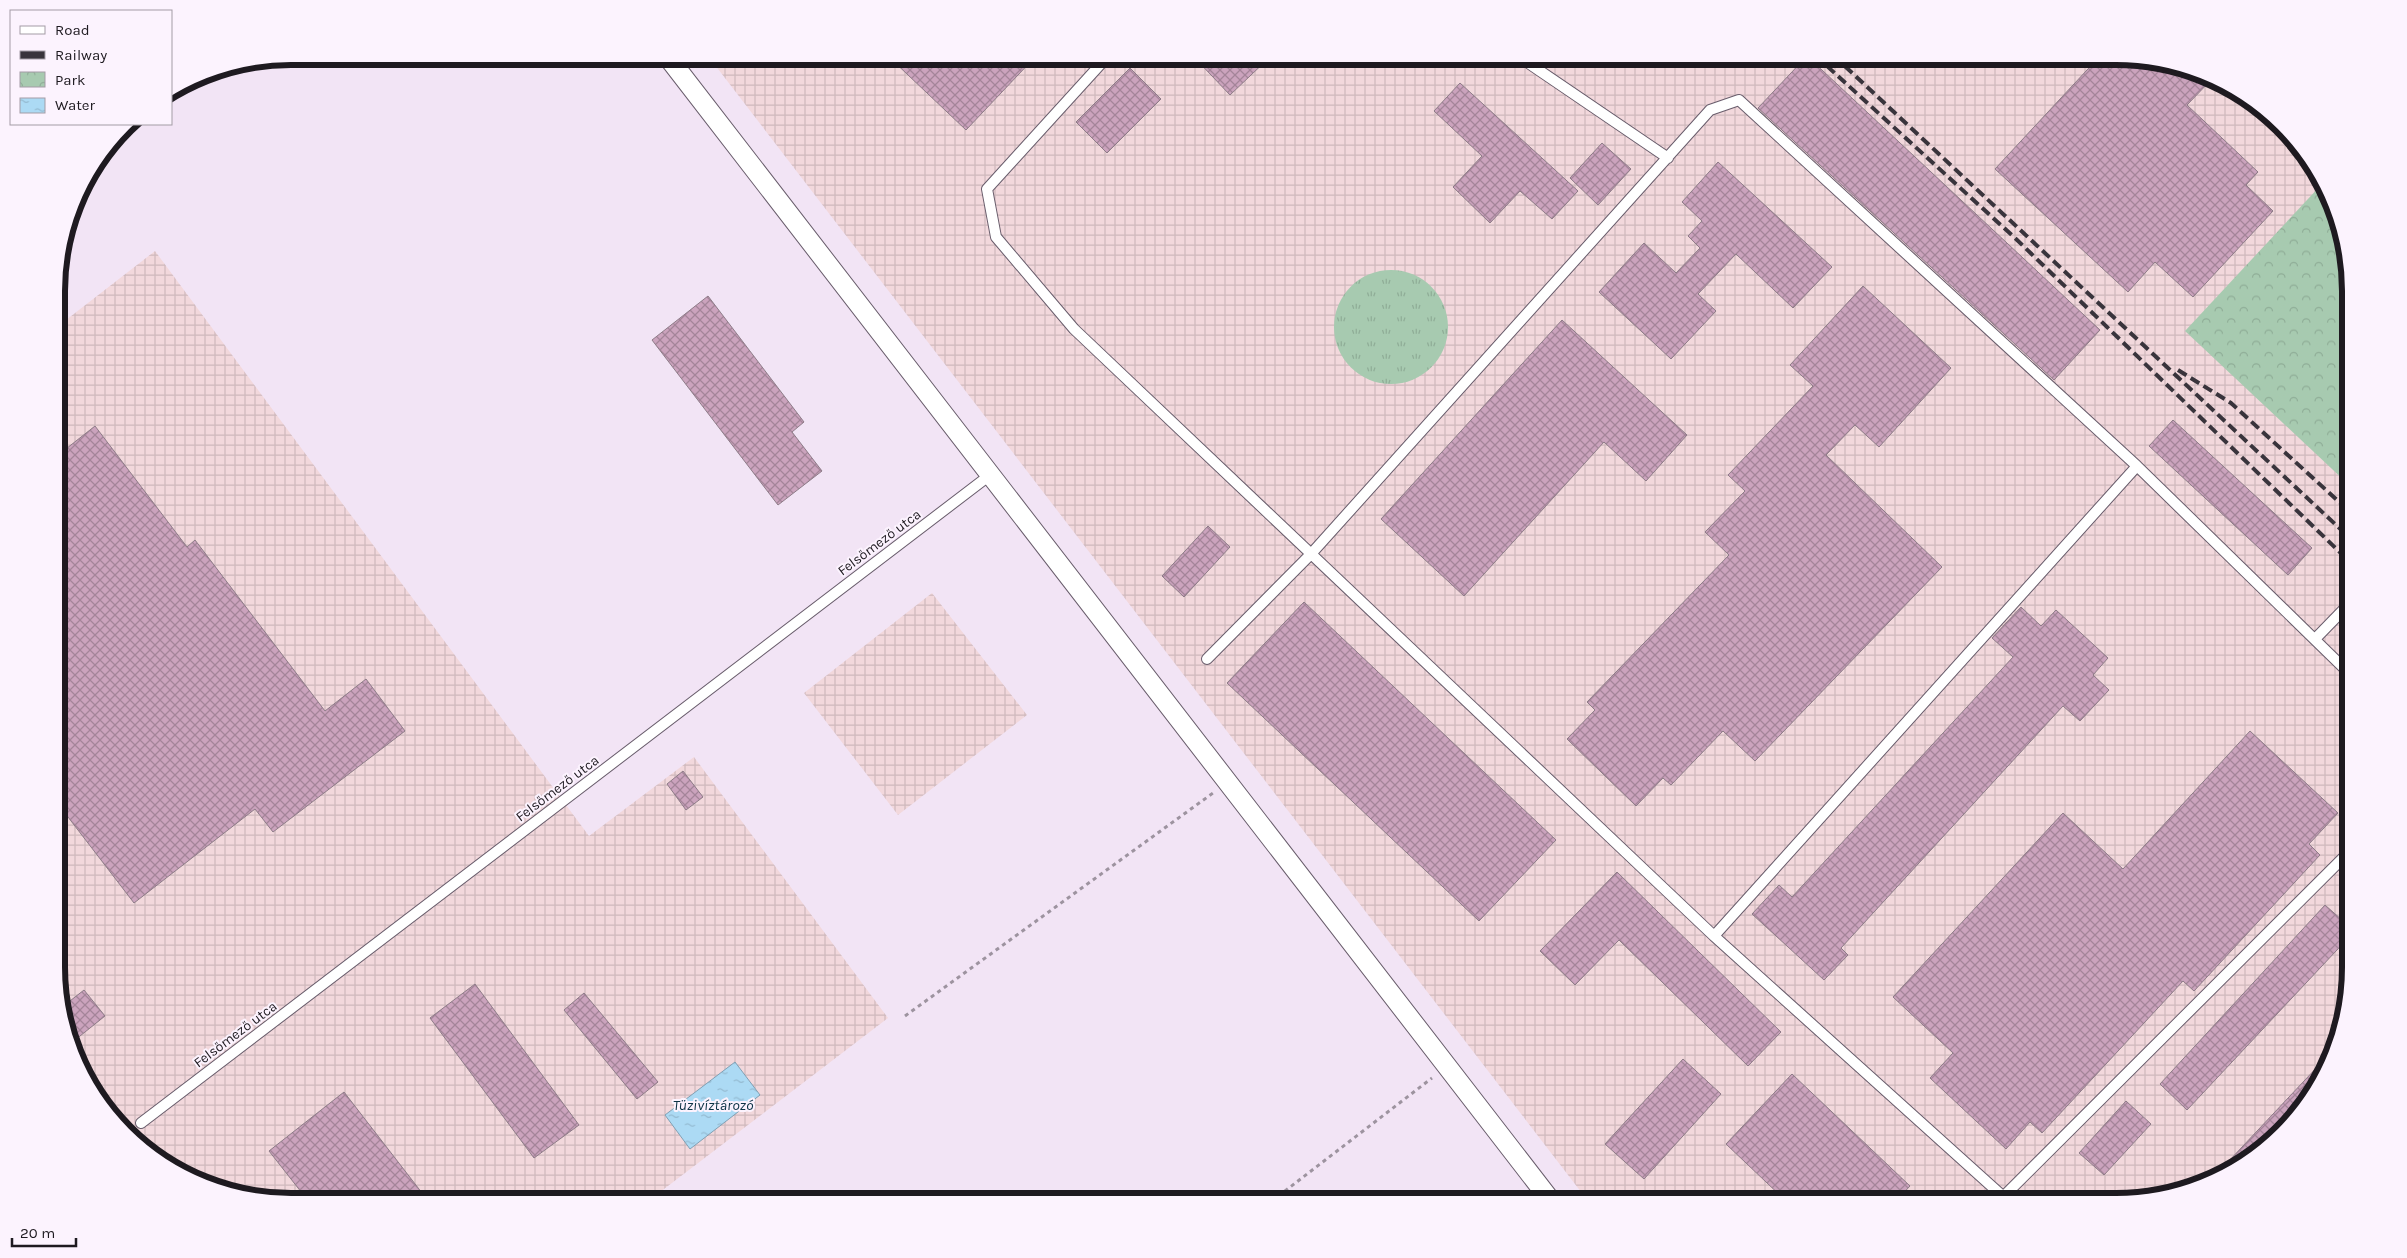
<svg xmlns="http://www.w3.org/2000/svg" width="2407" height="1258" font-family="Karla,sans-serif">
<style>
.industrial{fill:url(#industrial-grid)}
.grass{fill:url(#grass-tufts)}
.park{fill:url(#park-crowns)}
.water{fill:url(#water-ripples);stroke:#81a0b4}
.building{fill:url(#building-cross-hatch);stroke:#8e7c88}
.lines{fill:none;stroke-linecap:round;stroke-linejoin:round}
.lane-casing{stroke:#685c6b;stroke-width:12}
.street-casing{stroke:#685c6b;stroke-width:21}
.path{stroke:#9d939f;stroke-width:3;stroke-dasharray:4 4;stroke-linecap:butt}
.lane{stroke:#fff;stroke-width:10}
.street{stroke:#fff;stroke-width:19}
.rail{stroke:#39343c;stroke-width:4;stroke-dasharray:10 5;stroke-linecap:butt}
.labels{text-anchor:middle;stroke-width:4;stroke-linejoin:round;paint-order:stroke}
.street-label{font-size:14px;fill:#1e1a20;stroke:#fcf3fe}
.water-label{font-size:15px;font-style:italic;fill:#0c3245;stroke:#fcf3fe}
.rim{fill:none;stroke:#1e1a20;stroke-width:6}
</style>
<defs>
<pattern id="industrial-grid" width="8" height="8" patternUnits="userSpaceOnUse" patternTransform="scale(1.25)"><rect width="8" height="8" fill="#f2d8dc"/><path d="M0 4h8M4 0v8" fill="none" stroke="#cfb9bc"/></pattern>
<pattern id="grass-tufts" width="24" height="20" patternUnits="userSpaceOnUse" patternTransform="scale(1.25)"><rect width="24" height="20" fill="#a7cab0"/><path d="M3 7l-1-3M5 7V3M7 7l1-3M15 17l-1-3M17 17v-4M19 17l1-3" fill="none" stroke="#8fad97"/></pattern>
<pattern id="park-crowns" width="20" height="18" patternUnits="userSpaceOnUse" patternTransform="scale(1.25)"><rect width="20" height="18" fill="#a7cab0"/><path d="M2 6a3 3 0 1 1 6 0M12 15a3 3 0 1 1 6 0" fill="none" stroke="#8fad97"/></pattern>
<pattern id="water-ripples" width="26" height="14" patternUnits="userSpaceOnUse" patternTransform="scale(1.25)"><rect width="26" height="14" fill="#acdaf4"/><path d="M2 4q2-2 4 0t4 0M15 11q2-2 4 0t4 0" fill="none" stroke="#94bad1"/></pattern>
<pattern id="building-cross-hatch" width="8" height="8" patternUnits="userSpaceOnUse" patternTransform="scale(1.25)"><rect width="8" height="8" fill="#cba3bd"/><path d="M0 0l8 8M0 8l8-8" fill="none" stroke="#a48499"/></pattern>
</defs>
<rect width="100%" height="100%" fill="#f2e4f5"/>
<!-- industrial -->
<path class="industrial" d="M708,56H2116L2220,81L2271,114L2311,160L2349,260L2351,968L2326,1071L2292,1122L2246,1162L2191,1189L2131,1201H1588Z
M155,251L589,836L694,757L888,1018L647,1202H291L187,1177L105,1110L74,1057L58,998L57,327Z
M932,593L1027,715L898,815L804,693Z"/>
<!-- grass -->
<path class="grass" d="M1334 327a57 57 0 1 1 114 0a57 57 0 1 1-114 0Z"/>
<!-- park -->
<path class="park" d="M2321,185L2349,260V485L2185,331Z"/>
<!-- water -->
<path class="water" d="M735,1062L760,1095L690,1149L665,1115Z"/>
<!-- building -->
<path class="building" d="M888,56H1036L966,130Z
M1193,56H1271L1230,95Z
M1807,56L2100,330L2054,380L1758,108Z
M2100,56H2116L2212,79L2187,105L2258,172L2246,185L2273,211L2193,297L2155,262L2128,292L1995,169Z
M1130,68L1161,99L1107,153L1076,122Z
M1460,83L1578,191L1552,219L1520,191L1490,223L1453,187L1482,156L1434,111Z
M1602,143L1631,169L1598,205L1570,178Z
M1718,162L1832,267L1793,308L1736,254L1698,294L1716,311L1671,359L1599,292L1644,243L1676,273L1700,248L1688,236L1702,221L1682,202Z
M1863,286L1951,368L1879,447L1855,425L1826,455L1942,567L1755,761L1723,731L1671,785L1663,778L1636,806L1567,739L1595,710L1587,702L1729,555L1705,532L1745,491L1728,475L1813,386L1790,365Z
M708,296L804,422L792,432L822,471L778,505L652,340Z
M1562,320L1687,435L1646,481L1604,442L1464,596L1381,519Z
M2173,420L2312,548L2288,575L2149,446Z
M95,426L187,547L195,540L325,711L366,679L405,731L273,832L255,809L134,903L58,804L57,456Z
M1208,526L1230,547L1184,597L1162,576Z
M1304,602L1556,840L1479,921L1227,683Z
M2021,607L2041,626L2056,610L2108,658L2093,675L2109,690L2080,721L2063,706L1841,948L1848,955L1824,980L1752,914L1779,885L1792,897L2013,657L1992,638Z
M2250,731L2338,813L2309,844L2320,855L2194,991L2183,981L2042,1133L2030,1122L2006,1149L1930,1078L1953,1053L1893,997L2063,813L2123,869Z
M683,771L703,797L686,810L667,784Z
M1617,872L1781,1032L1748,1066L1619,940L1575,985L1540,951Z
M2325,905L2351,928V935L2187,1110L2160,1084Z
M475,984L579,1125L534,1158L430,1018Z
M84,990L105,1016L70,1044L61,1008Z
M584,993L658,1082L637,1099L564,1010Z
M1683,1059L1721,1094L1644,1179L1605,1144Z
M2320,1064L2326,1071L2292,1122L2246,1162L2233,1169L2227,1163Z
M1792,1074L1910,1186L1896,1201H1786L1726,1144Z
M344,1092L429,1202H309L269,1151Z
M2126,1101L2151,1124L2104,1175L2079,1153Z"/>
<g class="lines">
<defs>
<path id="lane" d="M1108,56L987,189L996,237L1074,329L1714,936L2008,1201
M1518,56L1668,158
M2315,639L2350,603
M1207,659L1311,554L1710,110L1739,100L2137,466L2350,674
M1714,936L2137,466
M141,1123L990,475
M2003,1197L2350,851"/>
<path id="street" d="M667,56L1551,1201"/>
</defs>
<!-- lane casing -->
<use href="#lane" class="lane-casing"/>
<!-- street casing -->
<use href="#street" class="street-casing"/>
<!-- path -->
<path class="path" d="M905,1016L1213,793
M1570,1194L1576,1201
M1272,1201L1432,1078"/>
<!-- lane -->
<use href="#lane" class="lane"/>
<!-- street -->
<use href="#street" class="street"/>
<!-- rail -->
<path class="rail" d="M1816,56L2015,238L2350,562
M1834,56L2350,538
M2178,370L2231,403L2349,511"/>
</g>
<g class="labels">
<!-- street labels -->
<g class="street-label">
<text transform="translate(879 542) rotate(-37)" y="5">Felsőmező utca</text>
<text transform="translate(557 788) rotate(-37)" y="5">Felsőmező utca</text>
<text transform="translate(235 1034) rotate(-37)" y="5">Felsőmező utca</text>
</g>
<!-- water labels -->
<g class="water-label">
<text x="713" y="1110">Tüzivíztározó</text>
</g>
</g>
<!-- crop -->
<path d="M0 0H2407V1258H0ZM291 65H2116A226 226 0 0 1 2342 291V967A226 226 0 0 1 2116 1193H291A226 226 0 0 1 65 967V291A226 226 0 0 1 291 65Z" fill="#fcf3fe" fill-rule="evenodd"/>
<path class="rim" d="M291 65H2116A226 226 0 0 1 2342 291V967A226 226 0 0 1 2116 1193H291A226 226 0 0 1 65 967V291A226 226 0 0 1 291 65Z"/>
<!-- legend -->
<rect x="10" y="10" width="162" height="115" fill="#fcf3fe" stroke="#a39ca5"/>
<rect x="20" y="26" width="25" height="8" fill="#ffffff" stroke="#a39ca5"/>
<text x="55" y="35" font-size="15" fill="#1e1a20">Road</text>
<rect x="20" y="51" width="25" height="8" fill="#39343c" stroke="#a39ca5"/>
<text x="55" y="60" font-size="15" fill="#1e1a20">Railway</text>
<rect x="20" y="72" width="25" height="15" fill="url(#park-crowns)" stroke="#a39ca5"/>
<text x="55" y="85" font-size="15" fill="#1e1a20">Park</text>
<rect x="20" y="98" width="25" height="15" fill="url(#water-ripples)" stroke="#a39ca5"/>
<text x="55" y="110" font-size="15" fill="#1e1a20">Water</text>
<!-- scale -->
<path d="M12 1238v8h64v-8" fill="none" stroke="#1e1a20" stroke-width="2.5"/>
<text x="20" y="1238" font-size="15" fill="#1e1a20" stroke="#fcf3fe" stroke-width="4" paint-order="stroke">20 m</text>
</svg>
